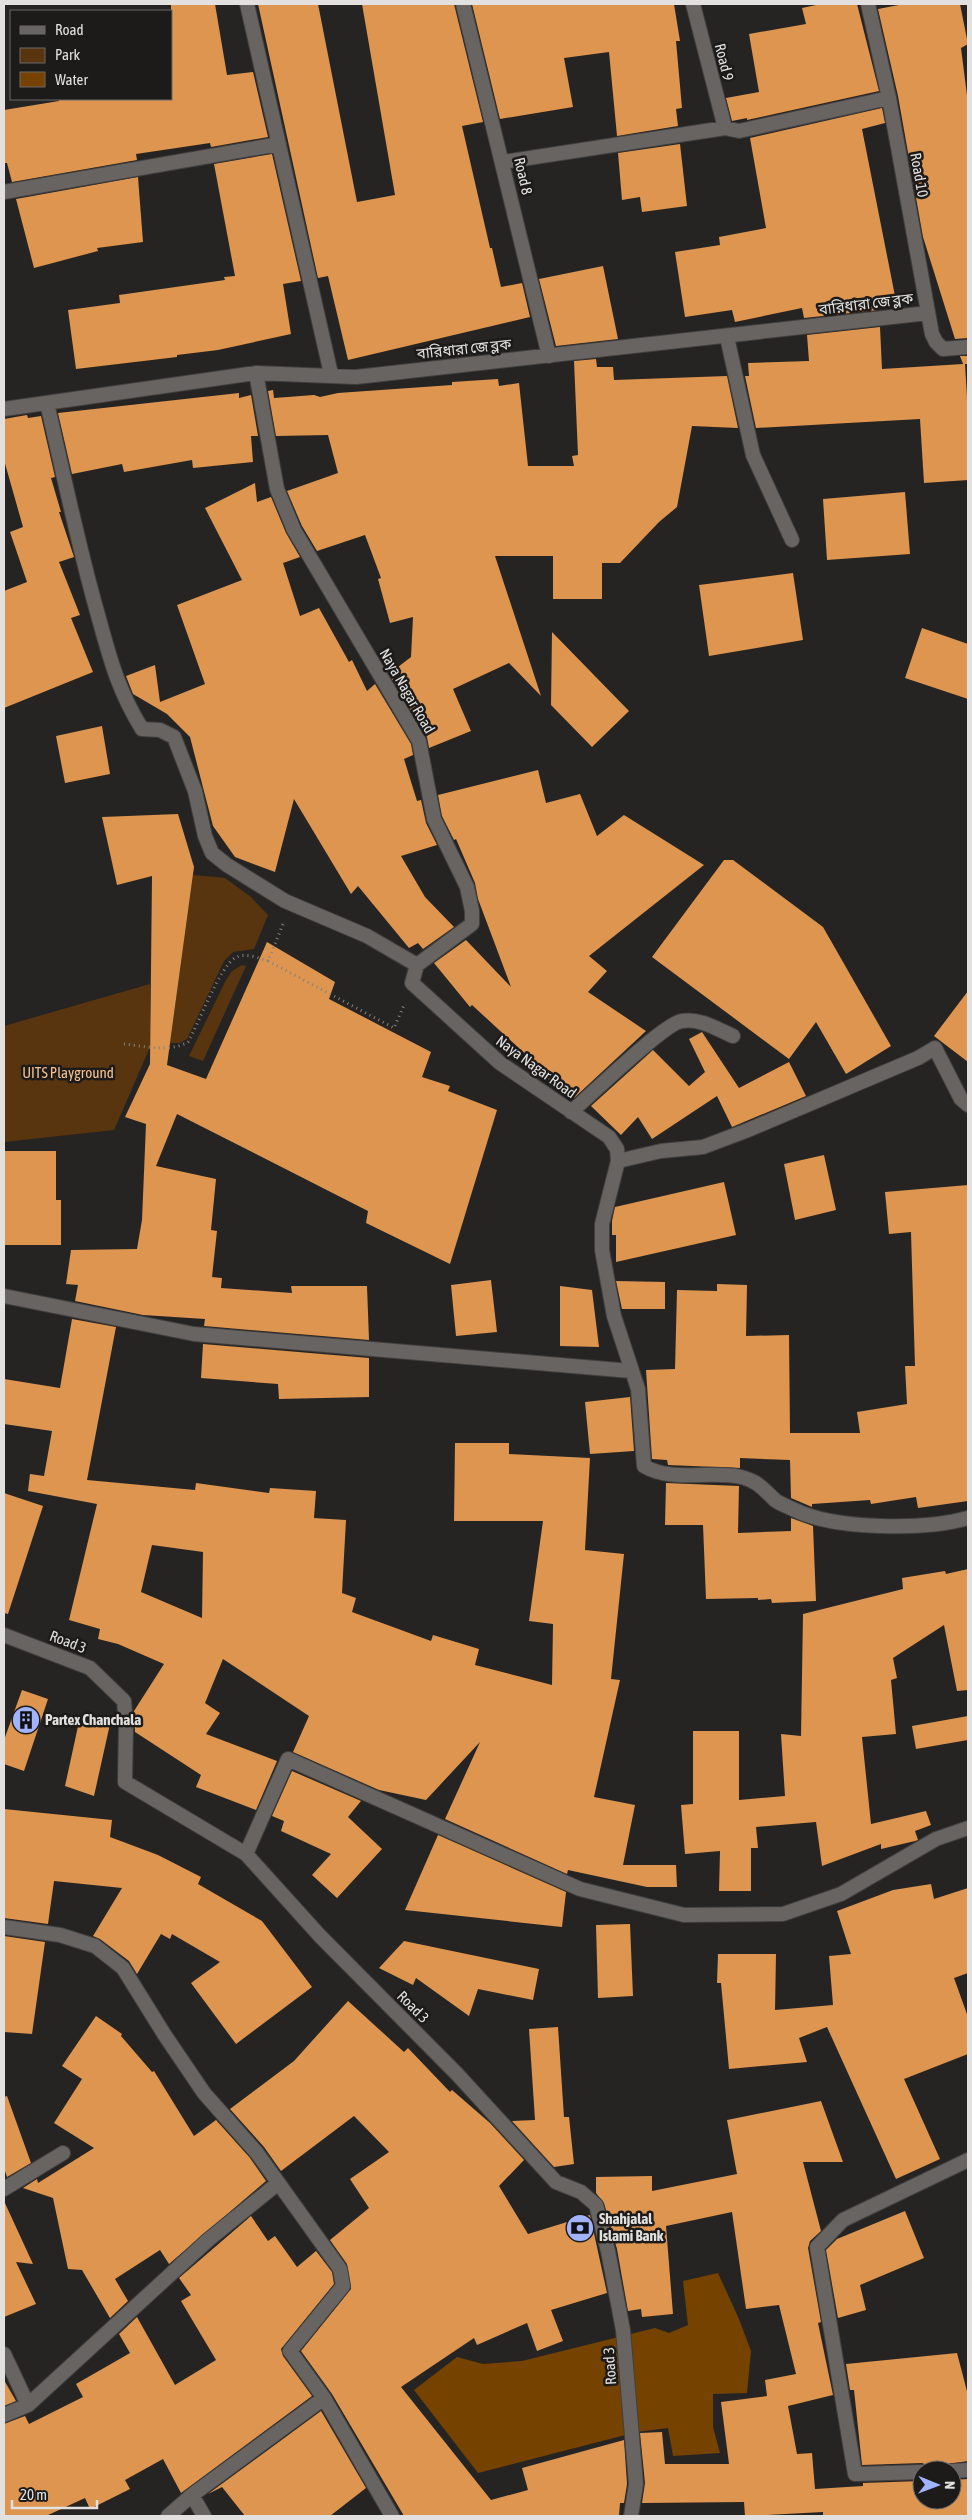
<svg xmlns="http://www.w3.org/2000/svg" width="972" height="2520" font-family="'Asap Condensed','Noto Sans Bengali',sans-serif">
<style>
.green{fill:#58350f}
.water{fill:#754200}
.building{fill:#dd954f;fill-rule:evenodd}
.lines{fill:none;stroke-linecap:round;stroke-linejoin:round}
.service-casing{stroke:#42403f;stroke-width:16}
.pedestrian-casing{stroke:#42403f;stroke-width:16}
.minor-casing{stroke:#42403f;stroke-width:16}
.path{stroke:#848281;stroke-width:3;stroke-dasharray:1 4;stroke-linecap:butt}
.service{stroke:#676462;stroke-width:14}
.pedestrian{stroke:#676462;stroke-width:14}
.minor{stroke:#676462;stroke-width:14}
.labels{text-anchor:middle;stroke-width:5;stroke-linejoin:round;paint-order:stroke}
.street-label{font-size:15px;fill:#e2e1e0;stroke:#1d1b19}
.park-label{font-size:15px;fill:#f8c08e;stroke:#1d1b19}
.poi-label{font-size:15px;font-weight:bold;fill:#e2e1e0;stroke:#1d1b19;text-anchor:start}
</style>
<rect width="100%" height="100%" fill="#262422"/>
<!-- green -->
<path class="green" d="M193,875L225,878L251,897L268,915L254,949L233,952L224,961L187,1039L180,1043H170Z
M242,965L246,966L203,1061L189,1056L225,982L232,971Z
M150,984V1047L114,1130L4,1142V1026Z"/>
<!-- water -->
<path class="water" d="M718,2273L739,2319L751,2351L747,2393L713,2394V2427L720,2453L673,2456L668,2428L637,2432L478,2473L414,2390L457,2357L483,2364L522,2361L655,2328L669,2333L688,2325L683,2281Z"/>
<!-- building -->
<path class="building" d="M171,4H215L227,75L253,72L268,137L211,147L210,143L136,154L137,160L12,182L7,163H4V110L59,101V99H171Z
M258,4H318L357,202L395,195L362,4H454L483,122L462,126L490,248H492L501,287L522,283L530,317L348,360L328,276L318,278Z
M472,4H674L680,41H676L682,108L676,109L678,126L617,136L609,52L564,58L573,107L500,119Z
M821,4H857L879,91L747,120V118L732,121L726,98L759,92L749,34L806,24L802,8Z
M904,4H960L968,44L961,48L968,103V338L955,339L923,237L898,96L878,9Z
M882,108L885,123L862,129L896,301L878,304V310L804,318L802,308L735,322L732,310L685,317L675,252L720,245L719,237L766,228L750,138Z
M680,144L687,206L642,212L640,197L622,200L618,153Z
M272,154L301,281L283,284L291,334L218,350L177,355V357L76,369L68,310L120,303L119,295L225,280L224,277L235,276L214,164Z
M138,177L143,242L97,248L98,251L34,268L16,199Z
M603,266L618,339L556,346L539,279Z
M880,327L882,369L963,364L960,356H968V364H965L968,413V480L924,483L920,419L756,428L745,376H749L748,363L809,361L807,335Z
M596,359L597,367H613L614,380L727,376L738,428L692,426L677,507L659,522L620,563H602V599H553V556H495L541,696L509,663L453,689L471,731L429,748L427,737L389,674L411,657L413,617L390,623L378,579L381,578L365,535L317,551L302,526L287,491L338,473L328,435L276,436L268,391L273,390L274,398L314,395L320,397L338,393L452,385V382L498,379L499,386L519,383L528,466H574L572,456L578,455L574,361Z
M239,393V398L251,395L258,436H251L253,462L193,468L192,460L124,472L122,464L72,474L58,413Z
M27,415L28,418L41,416L55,477L51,478L61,512H59L74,557L59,562L80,615L71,618L93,672L4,708V591L27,582L10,532L23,527L4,460V419Z
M255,483L257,502L271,497L286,533L300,557L283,563L300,616L319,608L349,662L352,660L367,691L375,684L411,744L413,755L404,759L417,801L421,800L426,823L437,845L401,856L425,897L454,927L423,949L418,943L409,948L358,886L351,894L294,799L275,872L235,857L213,826L190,737L167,714L133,694L126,676L155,665L160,702L205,684L177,605L242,580L205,508Z
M905,492L910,554L827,560L823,499Z
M793,573L803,640L709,656L699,585Z
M922,628L968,644V699L905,678Z
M552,632L629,711L592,747L551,705Z
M102,726L110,774L65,783L56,736Z
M538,770L546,803L580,794L597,836L624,815L704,865L589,956L607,971L588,992L646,1031L574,1098L545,1077L547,1074L472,1005L470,1007L434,963L466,940L511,987L478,899L475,883L456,839L454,840L442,816L438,795Z
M178,814L194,867L167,1065L206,1079L267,942L335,982L329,999L431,1052L422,1077L450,1086L448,1091L497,1110L450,1264L366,1223L368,1211L177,1114L156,1166L216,1179L211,1230L217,1231L212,1277L222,1278L221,1288L292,1293L291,1286H367L369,1340L204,1326L205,1319L143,1315L75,1301L78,1285L66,1284L71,1250L137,1249L142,1220L146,1124L125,1117L150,1064L152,876L117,885L102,817Z
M724,860H733L823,927L891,1046L846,1074L816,1022L789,1059L652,957Z
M968,991V1062L934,1036Z
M702,1032L739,1088L789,1062L806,1096L732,1127L717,1096L652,1139L638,1117L621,1135L591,1106L653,1050L689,1086L705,1072L689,1039Z
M4,1151H56V1200H61V1245H4Z
M824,1155L836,1210L795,1220L784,1164Z
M724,1182L736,1235L616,1262V1235H612V1221L615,1207Z
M968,1185V1501L918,1508L916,1497L871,1504L870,1500L812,1504V1507L791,1498L790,1460L740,1458V1468L668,1465L667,1460L652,1459L646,1370L675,1369L677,1290L717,1291V1284L747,1285L746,1336L789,1335L790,1433H860L857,1412L907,1404L905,1366H915L911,1232L889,1234L885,1192Z
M491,1280L497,1332L456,1336L451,1285Z
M616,1281L665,1282V1309H622Z
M560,1286L592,1290L599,1347L560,1346Z
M72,1319L116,1327L87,1480L195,1490L196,1483L269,1493L270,1488L316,1491L314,1518L346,1520L342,1593L356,1598L352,1612L431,1641L433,1635L479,1649L475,1665L552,1685L553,1624L529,1621L543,1521H454L455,1443H509V1454L590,1458L585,1550L624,1554L611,1679L620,1680L594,1797L635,1805L623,1865H676L677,1887H647L568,1870L567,1874L445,1819L480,1742L426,1800L379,1790L293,1752L309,1716L223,1659L205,1703L220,1713L206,1734L277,1761L256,1810L196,1787L201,1775L135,1732L134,1711L164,1664L118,1644L98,1639L100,1629L69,1620L97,1504L28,1491L30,1474L44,1476L52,1431L4,1424V1379L60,1388ZM152,1545L203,1552L202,1618L141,1592Z
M203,1344L369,1358V1397L279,1399L278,1384L201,1378Z
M630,1397L634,1451L590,1454L585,1402Z
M666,1483L739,1486L738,1533L791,1531V1518L813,1526L816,1601L772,1603L771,1599L758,1600V1598L706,1599L703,1525H665Z
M4,1493L43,1506L8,1614L4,1613Z
M968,1569V1690L957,1691L944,1625L893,1658L897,1678L891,1680L896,1734L862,1737L871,1824L926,1811L931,1825L915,1831L918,1840L915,1841L881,1849V1844L822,1866L816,1822L756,1827L758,1848H751V1891H719L720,1851L685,1854L681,1805L693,1804V1731H739V1800L785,1796L781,1734L801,1736L803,1614L903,1589L902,1578L945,1571L946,1574Z
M22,1690L48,1699L24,1771L4,1764V1740Z
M968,1716V1740L916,1749L912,1726Z
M80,1717L110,1724L94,1796L65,1786Z
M292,1771L361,1801L348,1817L382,1849L337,1898L312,1875L331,1854L281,1831L284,1821L272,1816Z
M4,1809L112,1820L110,1837L158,1855L201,1877L198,1884L262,1921L312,1987L236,2044L191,1983L220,1962L172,1934L170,1939L161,1934L137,1974L129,1961L100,1939L93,1936L122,1888L54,1881L48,1924L4,1918Z
M438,1835L566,1892L562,1927L405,1910Z
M931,1884L934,1899L968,1888V1973L954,1978L968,2017V2054L904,2079L940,2159L896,2179L827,2027L799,2038L807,2062L729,2069L721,1983H717L718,1954H776L775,2010L833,2005L829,1956L851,1954L837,1911L893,1890Z
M630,1924L633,1996L598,1998L596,1925Z
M4,1936L45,1942L32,2034L4,2032Z
M404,1941L539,1969L533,2000L478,1989L469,2016L416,1978L413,1985L379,1968Z
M348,2001L404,2052L408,2048L450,2092L452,2090L490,2123L524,2160L499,2186L528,2234L590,2215L607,2293L551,2310L563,2341L537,2351L527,2323L477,2345L474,2338L401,2387L491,2500L528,2490L522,2468L624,2440L627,2484L624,2503H620L619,2516H404L332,2394L301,2351L351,2289L347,2264L330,2240L369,2208L350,2179L389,2152L354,2116L281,2171L264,2147L230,2109L294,2061Z
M96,2016L122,2034L121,2036L152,2072L154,2071L194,2136L216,2120L250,2158L266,2181L169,2264L160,2250L115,2279L128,2301L110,2318L82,2270L68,2269L53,2198L23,2188L37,2179L38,2183L94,2148L54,2123L82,2079L62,2066Z
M558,2027L564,2117H569L574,2164L554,2167L512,2121L535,2120L529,2029Z
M7,2096L31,2163L7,2177L4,2168V2097Z
M821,2101L843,2162H803L821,2231L810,2241L808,2248L821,2322L818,2323L833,2395L788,2406L797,2454L812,2453L815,2489L863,2486V2483L922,2481V2500H952V2480L968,2479V2516H823V2512L745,2516L744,2502L642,2503L645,2483L640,2433L662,2432L665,2464H729L721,2402L767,2396L765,2380L796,2374L779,2305L746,2309L732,2212L666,2226L673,2314L642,2317L641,2309L628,2311L617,2249L604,2203L596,2193V2177L652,2176V2191L737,2174L727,2120Z
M4,2201L33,2264L16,2262L36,2304L4,2317Z
M905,2211L924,2258L860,2285L866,2310L838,2318L826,2250L837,2239Z
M251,2216L268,2241L275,2236L297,2267L316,2251L332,2272L334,2284L281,2349L283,2356L312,2396L181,2493L163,2459L125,2480L130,2489L90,2509L85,2498L46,2516H4V2424L25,2416L29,2424L83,2397L76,2384L130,2353L119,2334L137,2317L175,2385L216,2360L181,2301L191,2295L179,2278Z
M957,2353L968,2395V2461L948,2464L944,2470H930L927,2465L922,2463L862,2465L854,2390H850L846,2364Z
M4,2380L16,2401L4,2406Z
M321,2411L366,2488L330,2516H245L222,2487L208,2494Z"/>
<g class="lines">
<defs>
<path id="service" d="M727,337L753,455L792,540"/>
<path id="pedestrian" d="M618,1161L661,1151L703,1147L748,1130L918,1058L935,1048L961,1099L968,1105"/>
<path id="minor" d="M247,4L331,374
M463,4L549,356
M693,4L725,128
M868,4L889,98L932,334L936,342L943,349L968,347
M503,162L725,128L739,131L889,98
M4,192L279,144
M256,373L277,489L294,530L419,741L434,819L467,887L472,911V924L417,965L412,983L500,1063L609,1137L617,1149L618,1161L602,1224V1250L614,1316L638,1389L644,1466C672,1483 710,1470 741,1477C758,1481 763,1489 775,1500C780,1504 789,1507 795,1510C835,1530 926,1530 968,1518
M47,403C63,472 77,540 96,608C109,654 116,687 142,729L160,730L174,737L195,791L205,836L212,853L227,865L285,901L367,936L417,965
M4,409L256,373L356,377L928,313
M571,1112C590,1096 664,1023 682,1021C700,1018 717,1029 733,1036
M4,1296L194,1334L631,1371
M4,1635L90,1668L124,1701L126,1724L125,1782L246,1854L320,1936L457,2074L556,2182L581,2192L596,2205L608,2251L623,2330L636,2484L631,2516
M246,1854L288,1759L580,1889L684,1915L783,1914L841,1894L936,1839L968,1828
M4,1927L60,1935L95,1946L123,1968L164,2034L204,2093L257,2153L340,2269L343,2286L290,2351L324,2398L392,2516
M4,2189L63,2153
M4,2354L28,2405
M4,2415L28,2405L208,2240L277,2184
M952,2471L968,2470
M922,2472L855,2474L817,2247L843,2220L968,2160
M192,2495L204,2516
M168,2516L192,2495L324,2398"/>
</defs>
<!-- service casing -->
<use href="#service" class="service-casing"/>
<!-- pedestrian casing -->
<use href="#pedestrian" class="pedestrian-casing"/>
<!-- minor casing -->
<use href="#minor" class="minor-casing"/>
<!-- path -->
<path class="path" d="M268,961L394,1028L404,1005
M124,1044C144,1046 169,1053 188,1042C199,1023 219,968 235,958C245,952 258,958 268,961L283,924"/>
<!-- service -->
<use href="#service" class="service"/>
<!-- pedestrian -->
<use href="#pedestrian" class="pedestrian"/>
<!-- minor -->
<use href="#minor" class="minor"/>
</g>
<!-- icons -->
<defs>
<symbol id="building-disc" viewBox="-11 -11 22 22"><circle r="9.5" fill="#a1b3fd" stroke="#1d1b19"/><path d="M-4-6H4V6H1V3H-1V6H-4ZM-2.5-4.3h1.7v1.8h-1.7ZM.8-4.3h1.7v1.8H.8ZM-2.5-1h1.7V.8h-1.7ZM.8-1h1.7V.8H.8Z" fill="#111"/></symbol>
<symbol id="bank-disc" viewBox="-11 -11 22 22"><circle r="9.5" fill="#a1b3fd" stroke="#1d1b19"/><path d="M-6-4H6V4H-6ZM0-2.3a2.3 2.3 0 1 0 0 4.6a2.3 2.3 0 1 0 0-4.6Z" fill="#111"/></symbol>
</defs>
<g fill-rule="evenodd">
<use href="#building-disc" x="10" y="1704" width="32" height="32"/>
<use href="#bank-disc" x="564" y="2212" width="32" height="32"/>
</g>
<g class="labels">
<!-- street labels -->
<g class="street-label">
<text transform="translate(724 62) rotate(76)" y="5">Road 9</text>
<text transform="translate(919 175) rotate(80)" y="5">Road 10</text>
<text transform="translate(523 176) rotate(77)" y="5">Road 8</text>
<text transform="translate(866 304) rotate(-7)" y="5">বারিধারা জে ব্লক</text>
<text transform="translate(464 349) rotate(-6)" y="5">বারিধারা জে ব্লক</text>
<text transform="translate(407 691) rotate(60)" y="5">Naya Nagar Road</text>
<text transform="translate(536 1067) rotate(36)" y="5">Naya Nagar Road</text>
<text transform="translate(68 1642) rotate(21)" y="5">Road 3</text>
<text transform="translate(413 2007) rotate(45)" y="5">Road 3</text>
<text transform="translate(610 2366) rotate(-94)" y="5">Road 3</text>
</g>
<!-- park labels -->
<g class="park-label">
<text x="68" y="1078">UITS Playground</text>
</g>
<!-- poi labels -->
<g class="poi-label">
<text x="45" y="1725">Partex Chanchala</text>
<text x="599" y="2224">Shahjalal<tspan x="599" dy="17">Islami Bank</tspan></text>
</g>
</g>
<!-- border -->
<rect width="972" height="2520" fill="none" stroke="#e2e1e0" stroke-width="10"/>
<!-- legend -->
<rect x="10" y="10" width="162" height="90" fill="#1d1b19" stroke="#6c6a69"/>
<rect x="20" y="26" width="25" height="8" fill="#676462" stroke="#6c6a69"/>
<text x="55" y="35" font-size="15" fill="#e2e1e0">Road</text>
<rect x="20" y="48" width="25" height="15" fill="#58350f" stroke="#6c6a69"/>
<text x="55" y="60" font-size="15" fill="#e2e1e0">Park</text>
<rect x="20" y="72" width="25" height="15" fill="#754200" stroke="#6c6a69"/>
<text x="55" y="85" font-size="15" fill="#e2e1e0">Water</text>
<!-- north arrow -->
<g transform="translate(937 2485) rotate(91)"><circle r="24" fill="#1d1b19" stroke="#6c6a69"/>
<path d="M0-4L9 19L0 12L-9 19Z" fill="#a1b3fd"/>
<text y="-8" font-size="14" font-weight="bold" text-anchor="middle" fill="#e2e1e0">N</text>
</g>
<!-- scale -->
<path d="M12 2500v8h85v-8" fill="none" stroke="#e2e1e0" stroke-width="2.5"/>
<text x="20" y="2500" font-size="15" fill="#e2e1e0" stroke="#1d1b19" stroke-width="4" paint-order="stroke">20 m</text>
</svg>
